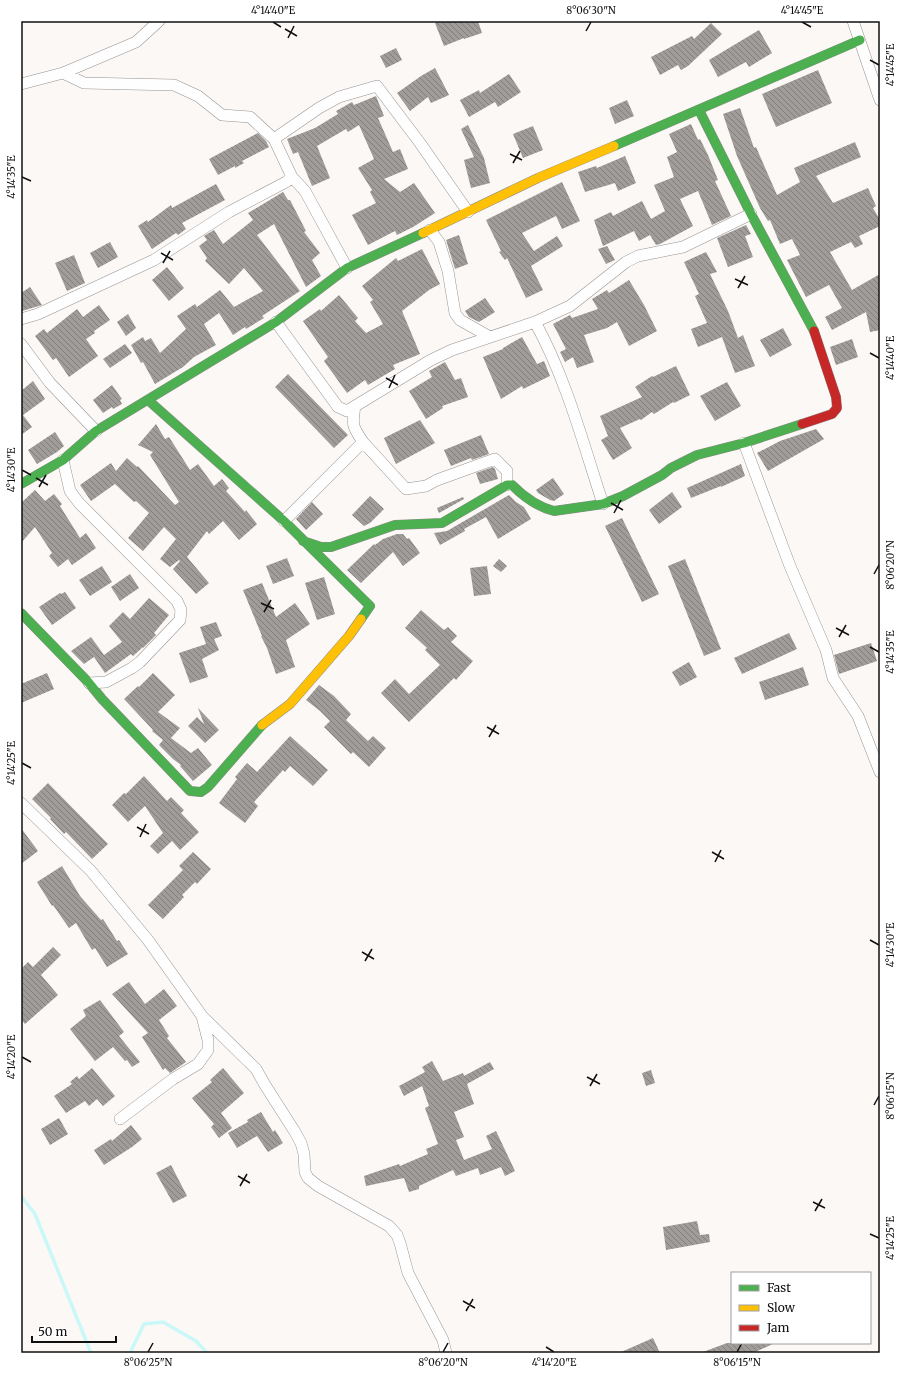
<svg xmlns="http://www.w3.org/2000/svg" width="901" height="1374" font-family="Merriweather,serif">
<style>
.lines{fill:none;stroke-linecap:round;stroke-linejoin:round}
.stream{stroke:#caf8f8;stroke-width:3.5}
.building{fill:url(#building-back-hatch)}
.street-casing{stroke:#969493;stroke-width:12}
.fast-casing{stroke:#8d8b8a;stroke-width:10}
.slow-casing{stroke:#8d8b8a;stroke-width:10}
.jam-casing{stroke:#8d8b8a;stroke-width:10}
.street{stroke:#fffefe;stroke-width:11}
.fast{stroke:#4caf50;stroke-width:9}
.slow{stroke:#ffc107;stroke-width:9}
.jam{stroke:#c62828;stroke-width:9}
.ticks{fill:none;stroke:#101010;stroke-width:1.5}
.neatline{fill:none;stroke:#101010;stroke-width:1.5}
.ticks-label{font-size:10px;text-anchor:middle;fill:#101010}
</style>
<defs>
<pattern id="building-back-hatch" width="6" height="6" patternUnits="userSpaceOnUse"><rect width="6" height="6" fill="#a09c9a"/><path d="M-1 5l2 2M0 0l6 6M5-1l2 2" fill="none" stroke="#817e7c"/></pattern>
</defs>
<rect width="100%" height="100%" fill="#fcf8f5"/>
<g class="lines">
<!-- stream -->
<path class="stream" d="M21,1196L35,1214L91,1353
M130,1353L144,1324L163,1322L196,1341L207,1353"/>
</g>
<!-- building -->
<path class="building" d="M440,21H478L482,33L464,39V38L444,46L435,23Z
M711,23L722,34L688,66L681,70L678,65L660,75L651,57L692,36L694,39Z
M759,30L772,53L749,67L746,62L718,77L709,60Z
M396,48L402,60L386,68L380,56Z
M435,68L449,95L431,103L428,97L410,111L397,93L421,76Z
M818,70L832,103L776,127L762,94Z
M509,74L521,92L498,107L495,102L469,117L460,100L479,90L480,93Z
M376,96L384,116L378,118L393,152L400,149L408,169L384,179L400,192L414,183L435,213L413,227L397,235L395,231L368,245L352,215L376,203L370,192L372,190L358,168L374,159L359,125L348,132L346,129L317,146L330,178L312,186L298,152L293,154L287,139L315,128L338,114L336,111L352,102L354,105Z
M627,100L634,116L615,124L609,108Z
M740,108L754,148L756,147L777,195L800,182L794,168L855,142L861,157L816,176L833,203L868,188L876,206L873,208L880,220V226L859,236L863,244L855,248L851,242L830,252L852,290L880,274V330L870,332L866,312L832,330L825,317L842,308L829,285L806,297L787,260L800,255L792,239L780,244L770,220L768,221L760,208L737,156L723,114Z
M691,124L698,140L700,139L708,155L718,180L715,181L731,216L712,225L698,191L680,199L693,226L660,244L656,245L650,235L639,241L634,231L603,246L594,220L611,212L613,216L642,201L651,219L665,211L654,185L674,177L667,157L677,152L669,134Z
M468,125L484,158L490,183L471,188L464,160L474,157L461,129Z
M533,126L543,150L523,158L513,134Z
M258,133L266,141L269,147L242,161L244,163L235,168V166L218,175L209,159Z
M625,156L636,183L618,191L615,183L585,192L578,172L596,166L597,168Z
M562,182L580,221L562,229L556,216L522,233L534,251L557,236L563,246L531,266L543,290L526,298L507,258L505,260L499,252L501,251L486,220Z
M216,184L225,200L182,223L186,229L178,235L176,233L152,249L138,226L147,220L148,222L171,205L172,208Z
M283,192L288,200H290L306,231L304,232L320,253L312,260L321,276L306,287L274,224L257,235L300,291L262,316L264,318L246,329L245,327L233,335L219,313L204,324L216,345L194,357L183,367L155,384L143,362L141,363L131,345L143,337L145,341L151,338L160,353L186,329L177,316L195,304L197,307L220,290L234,307L263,291L244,268L229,284L205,261L207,258L199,246L207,240L204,236L214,230L223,244L253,220L248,213Z
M746,225L751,234L745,236L753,257L728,267L717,238Z
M459,235L468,264L455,269L446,240Z
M110,242L118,257L98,268L90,253Z
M607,246L615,260L606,264L598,249Z
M422,249L440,284L429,290L402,311L420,354L393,365L395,369L368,385L365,380L347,393L324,361L328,357L303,321L320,309L321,311L339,295L358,318L355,321L366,333L383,324L370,302L373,300L362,286L396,258L398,261Z
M706,252L717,272L710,274L728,311L738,338L743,335L755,366L735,373L722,337L698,347L691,329L707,323L695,296L699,294L684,262Z
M74,255L85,283L67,291L55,263Z
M167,267L184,288L169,301L152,280Z
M629,280L644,305L657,331L629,346L617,322L607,328L584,335L594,362L577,368L573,357L565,362L560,352L566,349L553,324L570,315L572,318L598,309L592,299L607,290L609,293Z
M30,287L42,305L22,311L21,310V293Z
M485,298L495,312L479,322L469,317L465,311Z
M99,305L110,320L94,331L95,333L86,339L98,356L69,377L56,358L53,360L35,336L44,329L47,333L77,309L83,317Z
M128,314L136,328L126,336L117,322Z
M783,328L792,345L770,357L760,340Z
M522,337L537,364L544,361L550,376L523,389L522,386L501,399L483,357L503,349V348Z
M852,339L858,357L836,365L830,347Z
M125,344L132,353L110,368L103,359Z
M445,362L455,380L461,378L468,397L442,406L443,408L426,419L409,391L432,377L429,371Z
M676,366L690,395L674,403L673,402L654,414L652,412L641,420L640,419L620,428L632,448L613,460L601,440L608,436L600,416L642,397L635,387L652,376L653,377Z
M288,374L348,435L334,448L275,387Z
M33,381L45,399L23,415L32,427L21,435V391Z
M727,382L741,406L715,421L700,396Z
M112,385L122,399L120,400L122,404L113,409L112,407L103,413L93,400Z
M420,420L435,443L396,464L384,438Z
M156,424L165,439L169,437L190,470L198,464L214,486L222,479L229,488L226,491L245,512L246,510L257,524L239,540L223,521L209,534L207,531L187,557L209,583L196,594L173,569L180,561L179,560L170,567L160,559L176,539L164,527L143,551L128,538L149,513L136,501L134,502L115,484L91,501L80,485L111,463L116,471L127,458L137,467L138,466L175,505L179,502L150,455L153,452L138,445Z
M816,429L824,439L768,471L757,453L780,441Z
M55,432L64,446L57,452L37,464L28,450Z
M481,435L489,454L472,460L471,458L451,466L444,450Z
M741,464L745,476L721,487V486L691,498L687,488Z
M493,467L495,469L498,479L480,484L476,473Z
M553,478L564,494L554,501L550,500L538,493L536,490Z
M35,490L45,501L54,494L62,504L60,506L80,538L86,533L96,548L72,565L68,559L58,567L49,556L52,553L35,527L21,543V503Z
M672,492L682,507L659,524L649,510Z
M509,495L516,502L524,507L531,519L498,539L486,517L464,529L465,531L440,545L434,533L447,531Z
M370,496L384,509L370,523L364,526L352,515Z
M463,497L464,499L439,513L437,508Z
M312,502L323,514L306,530L296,519Z
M622,518L659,594L642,602L605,526Z
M397,534H403L407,539L409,538L420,553L403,566L393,552L361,583L347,570L374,544L375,545L383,539Z
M287,558L294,576L273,584L266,566Z
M499,559L507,566L501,572L493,566Z
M685,559L721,649L704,656L668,566Z
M102,566L112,582L90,596L79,580Z
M487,566L491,594L474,596L470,568Z
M130,574L139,588L120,601L111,587Z
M324,577L335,614L317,620L305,583Z
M262,583L276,617L295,603L310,624L286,640L295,667L276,674L267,648L261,636H262L243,590Z
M65,592L76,608L52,625L39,607L60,593L61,594Z
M149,598L169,615L154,633L156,635L143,648V647L133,656L131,654L105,673L94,657L84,664L71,651L91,637L104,655L122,642L109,626L123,612L130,619Z
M421,610L444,630L448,627L457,636L451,642L473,661L456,680L454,678L409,722L381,693L395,679L409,694L440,665L425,650L427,648L405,628Z
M216,622L222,636L214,639L219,650L202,659L208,677L190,683L179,653L206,644L200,627Z
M789,633L797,649L742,674L734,658Z
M871,643L877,661L839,674L834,655Z
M689,662L697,677L680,686L672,672Z
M803,667L809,685L765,700L759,682Z
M47,673L54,689L21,703V684Z
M153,673L175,695L158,712L180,728L171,738L191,753L198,748L212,765L193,781L180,766L181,765L173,759L159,745L163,740L152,731L153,730L124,699L138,686L139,687Z
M319,685L334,696L351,714L346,720L368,741L373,736L386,748L369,767L353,752L351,754L324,727L330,721L320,711L306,700Z
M198,708L219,730L205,743L188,726L197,717L204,724Z
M290,736L328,770L313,786L290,766L285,772L283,770L254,802L258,806L245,823L219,803L237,779L235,777L247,763L257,772Z
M144,776L167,801L171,797L184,810L181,813L199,832L180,850L172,841L158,854L150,846L163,833L145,806L128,822L112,805L124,793L126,794Z
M48,783L108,844L92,859L66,832L64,834L50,819L51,818L32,799Z
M21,828L38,851L21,864Z
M193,852L211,869L197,884L195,882L182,895L184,897L163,919L148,905L183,870L179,866Z
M62,866L80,896L101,920L103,919L117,941L119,940L128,954L107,967L95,948L92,950L76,923L69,928L53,905L52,906L37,882Z
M53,947L61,955L41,975L58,995L25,1024L21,1019V969L28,962L33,967Z
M129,982L145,1004L164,989L177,1006L159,1020L169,1036L167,1038L186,1062L170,1073L165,1068L163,1070L142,1037L148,1033L112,994Z
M100,1000L124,1032L119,1036L140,1062L132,1067L127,1060L125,1061L113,1047L95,1061L70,1029L86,1016L83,1010Z
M432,1061L443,1081L463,1073L464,1076L490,1062L494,1069L467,1084L474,1104L454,1112L464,1137L456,1140L464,1160L492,1149L486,1136L496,1131L515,1171L505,1176L501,1167L480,1175L478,1168L456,1176L453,1170L419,1186V1189L409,1192L404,1178L366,1186L364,1176L399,1164L400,1166L428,1154L426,1149L438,1144L425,1108L429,1106L422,1086L404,1096L399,1086L425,1072L422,1067Z
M92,1068L115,1096L103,1106L97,1099L89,1106L85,1101L66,1113L54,1096L72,1084L70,1082L77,1076L79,1079Z
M223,1068L244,1093L221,1113L232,1128L219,1138L211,1127L214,1124L192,1098L212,1082L210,1080Z
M651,1070L655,1083L646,1086L642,1073Z
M261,1112L273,1132L275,1130L283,1143L268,1152L257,1136L237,1148L228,1133L248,1122L247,1120Z
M59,1118L68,1134L50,1145L41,1129Z
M131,1125L142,1139L132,1147L104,1165L94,1150L111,1139L112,1141Z
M171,1165L187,1196L173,1203L156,1173Z
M697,1221L700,1235L709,1234L710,1242L666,1250L663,1227Z
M653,1338L660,1353H619Z
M727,1343H775L753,1353H703V1352Z"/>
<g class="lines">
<defs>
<path id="street" d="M853,21L880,100
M63,73L84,83L174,85L198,96L222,115L250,117L274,139
M21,84L63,73L136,42L159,21
M430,230L439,242L448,271L455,313L460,320L490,337
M347,268L305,191L292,177L274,139L319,108L339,97L377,86L420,143L468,212
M21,319L38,314L154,260L229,212L286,182L292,177
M276,322L338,407L347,411L431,360L452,350L535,322L570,306L626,262L638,256L683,247L751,214
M535,322C566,378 583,443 603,504
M21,344L50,383L96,431
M355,406C352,425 352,426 363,442
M744,443L790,566L826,650L833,678L858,716L880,772
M63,460L70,491L79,503L177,601L181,610L180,620L140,662L132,668L106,682L89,683
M284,521L363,442L406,489L426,486L437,480L495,459L507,471V485
M21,803L91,871L148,940L202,1016L208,1040V1050L198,1064L173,1079L120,1119
M202,1016L256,1069L265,1085L295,1132L301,1143L304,1154L305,1172L308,1178L318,1186L389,1226L397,1235L400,1243L408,1273L443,1340L446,1353"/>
<path id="fast" d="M699,110L751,214L814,331
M614,146L860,40
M148,400L284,521L370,606L361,619
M21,484L63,460L96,431L276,322L347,268L423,233
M303,541L321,547H331L395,525L442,523L507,485H512C523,496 538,507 554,511L603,504L623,496L662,475L671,468L697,455L744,443L802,424
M21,613L89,683L102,699L190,791L201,792L208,787L262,725"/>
<path id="slow" d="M423,233L538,178L614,146
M262,725L290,704L349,636L361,619"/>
<path id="jam" d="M802,424L832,414L837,408L836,397L814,331"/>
</defs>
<!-- street casing -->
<use href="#street" class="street-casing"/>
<!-- fast casing -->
<use href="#fast" class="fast-casing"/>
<!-- slow casing -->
<use href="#slow" class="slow-casing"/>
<!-- jam casing -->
<use href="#jam" class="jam-casing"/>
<!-- street -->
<use href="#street" class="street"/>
<!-- fast -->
<use href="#fast" class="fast"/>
<!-- slow -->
<use href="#slow" class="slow"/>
<!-- jam -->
<use href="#jam" class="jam"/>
</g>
<!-- ticks -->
<path class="ticks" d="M273,22L281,27M802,22L811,27M285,29L297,36M586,31L591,22M288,38L294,26M870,60L879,65M510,154L522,160M513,163L520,151M22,177L31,181M161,253L173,260M163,263L170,251M735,279L748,285M738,288L745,276M870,353L879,358M386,378L398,385M389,388L395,375M22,470L31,475M36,478L48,485M39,487L46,475M611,503L623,510M614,513L621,500M874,574L879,565M261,603L274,609M264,612L271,600M836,628L849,635M839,637L846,625M870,647L879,652M487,727L499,734M489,737L496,725M22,763L31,768M137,827L149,834M140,837L146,824M712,852L724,859M715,862L721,850M870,940L879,945M362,952L374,959M365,961L372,949M22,1057L31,1062M587,1077L600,1084M590,1086L597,1074M874,1105L879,1096M238,1176L250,1183M240,1186L247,1174M813,1202L825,1208M815,1211L822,1199M870,1234L879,1238M463,1301L475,1308M466,1311L473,1299M546,1347L554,1352M148,1352L153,1343M443,1352L448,1343M737,1352L742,1343"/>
<!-- border -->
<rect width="901" height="1374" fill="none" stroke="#ffffff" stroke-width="44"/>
<!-- legend -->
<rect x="731" y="1272" width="140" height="72" fill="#ffffff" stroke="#9f9f9f"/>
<rect x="739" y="1285" width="20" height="6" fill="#4caf50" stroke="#9f9f9f"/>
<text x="767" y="1292" font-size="12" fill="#101010">Fast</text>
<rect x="739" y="1305" width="20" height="6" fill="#ffc107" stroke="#9f9f9f"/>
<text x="767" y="1312" font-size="12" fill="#101010">Slow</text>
<rect x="739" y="1325" width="20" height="6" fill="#c62828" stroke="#9f9f9f"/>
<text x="767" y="1332" font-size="12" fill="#101010">Jam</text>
<!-- scale -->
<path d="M32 1336v6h84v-6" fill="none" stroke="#101010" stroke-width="2"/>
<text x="38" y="1336" font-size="12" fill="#101010" stroke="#ffffff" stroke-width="3" paint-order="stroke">50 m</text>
<rect x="22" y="22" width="857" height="1330" class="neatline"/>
<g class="ticks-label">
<text x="273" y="14">4°14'40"E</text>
<text x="591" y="14">8°06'30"N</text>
<text x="802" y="14">4°14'45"E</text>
<text transform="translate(890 65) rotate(-90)" y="4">4°14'45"E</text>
<text transform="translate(11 177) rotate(-90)" y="4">4°14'35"E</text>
<text transform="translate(890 358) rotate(-90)" y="4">4°14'40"E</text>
<text transform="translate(11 470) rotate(-90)" y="4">4°14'30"E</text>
<text transform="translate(890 565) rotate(-90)" y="4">8°06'20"N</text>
<text transform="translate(890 652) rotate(-90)" y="4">4°14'35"E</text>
<text transform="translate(11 763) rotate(-90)" y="4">4°14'25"E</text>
<text transform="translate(890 945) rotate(-90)" y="4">4°14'30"E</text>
<text transform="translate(11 1057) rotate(-90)" y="4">4°14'20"E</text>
<text transform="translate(890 1096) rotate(-90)" y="4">8°06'15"N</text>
<text transform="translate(890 1238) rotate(-90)" y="4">4°14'25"E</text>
<text x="148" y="1366">8°06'25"N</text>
<text x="443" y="1366">8°06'20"N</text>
<text x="554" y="1366">4°14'20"E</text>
<text x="737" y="1366">8°06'15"N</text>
</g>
</svg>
